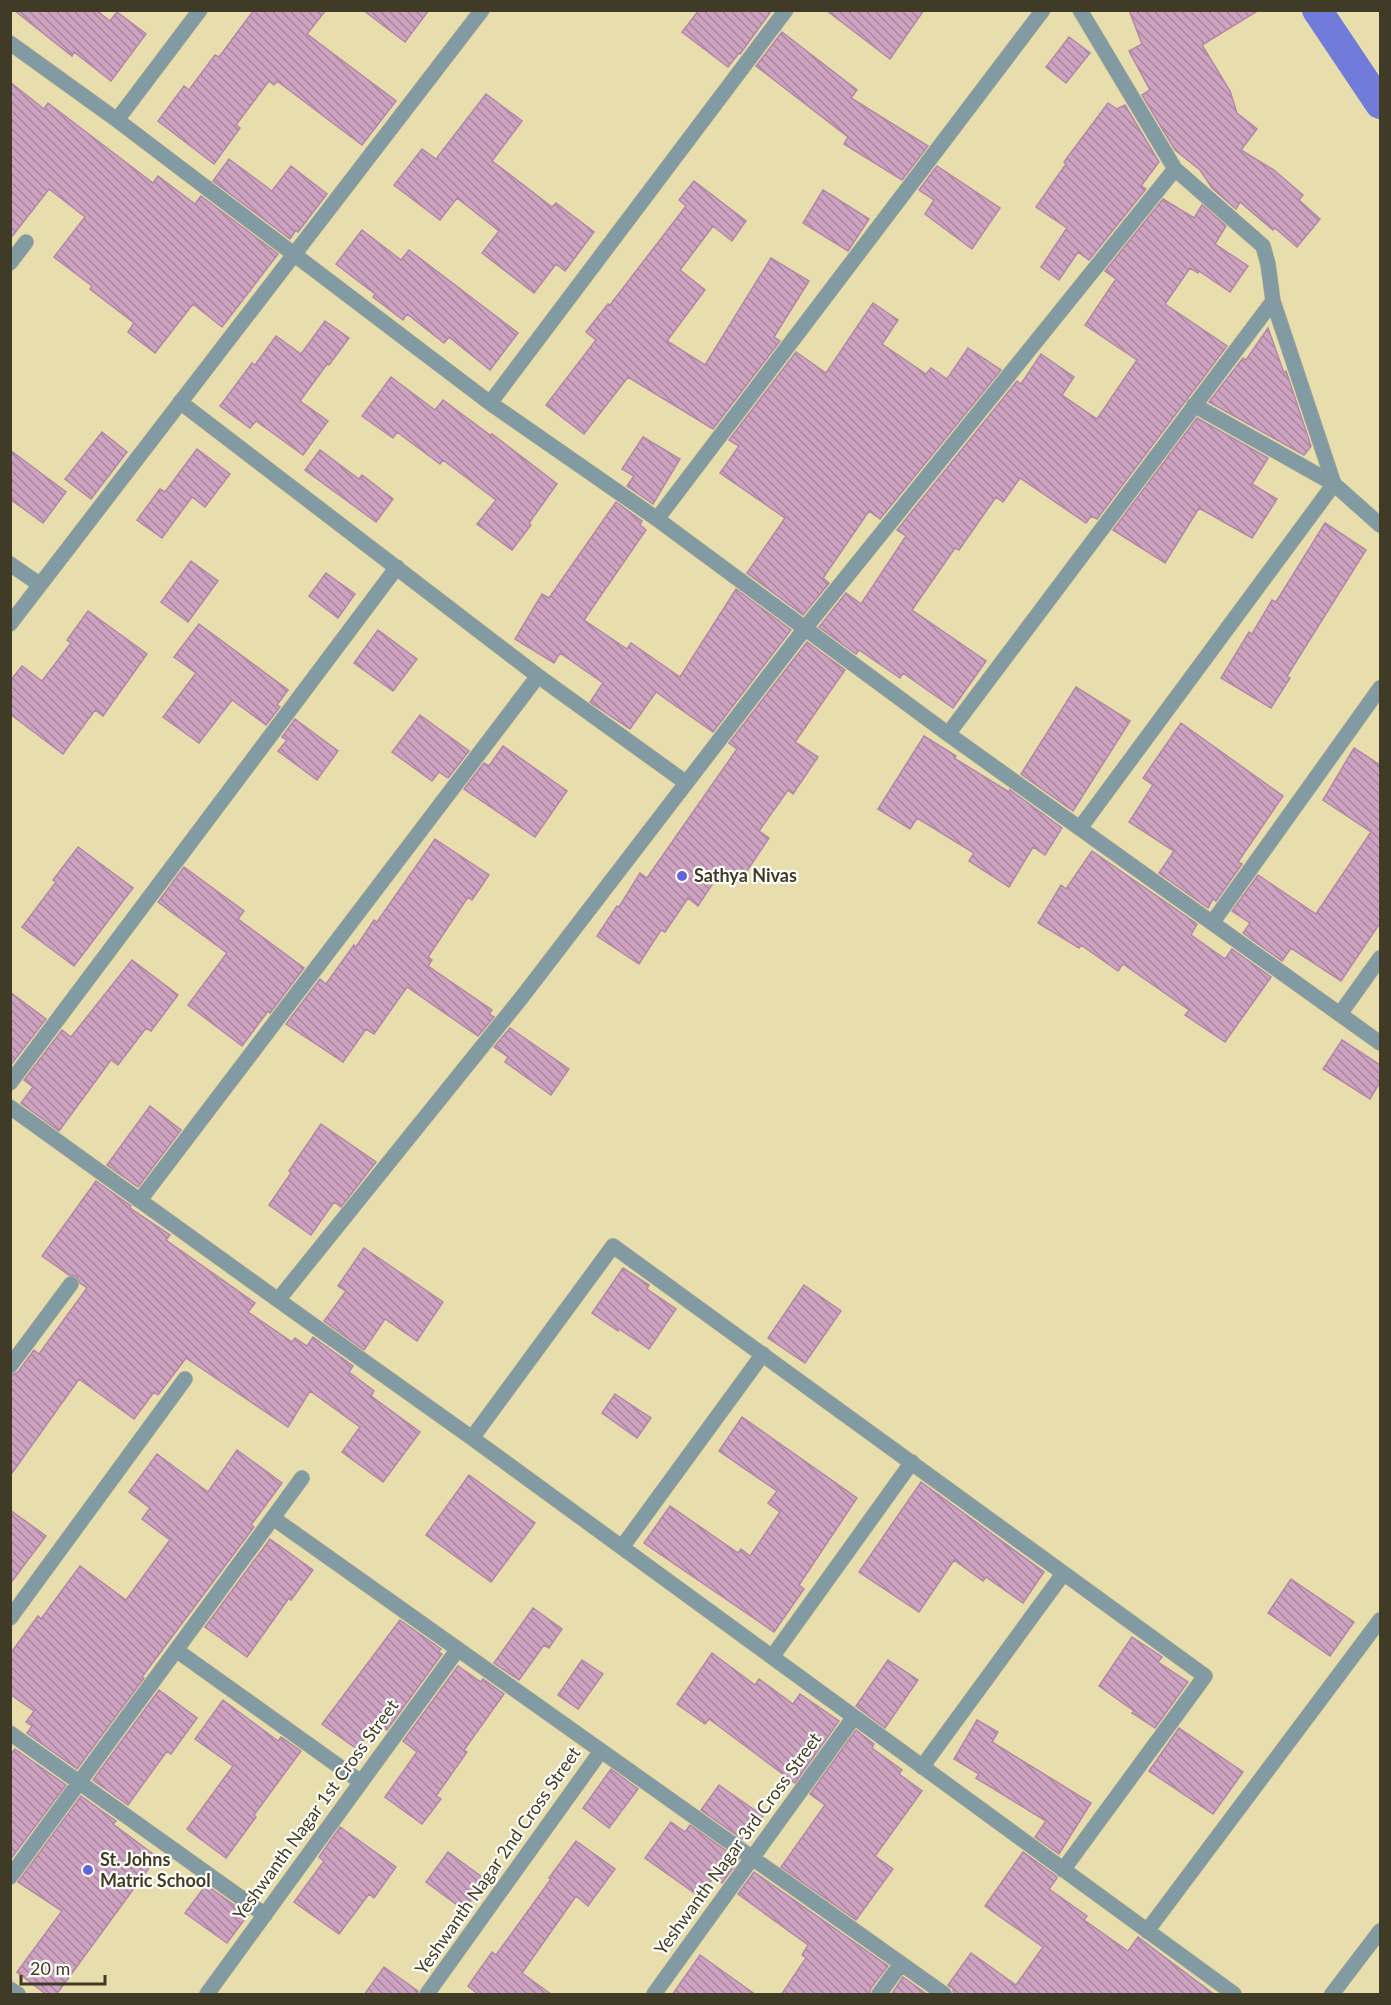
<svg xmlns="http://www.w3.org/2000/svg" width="1391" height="2005" font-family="Lato,sans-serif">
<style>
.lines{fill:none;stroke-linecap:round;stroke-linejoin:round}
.canal{stroke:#717bda;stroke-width:30}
.building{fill:url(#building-back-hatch);stroke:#b188a6;stroke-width:1.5}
.minor-casing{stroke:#c3b98f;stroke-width:16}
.minor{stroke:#829ba2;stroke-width:15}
.poi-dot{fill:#5e64dc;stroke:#fffef9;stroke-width:2}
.labels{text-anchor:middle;stroke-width:4.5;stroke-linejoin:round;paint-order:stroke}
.poi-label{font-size:18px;font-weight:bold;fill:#403b27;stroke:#fffef9;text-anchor:start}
.street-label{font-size:18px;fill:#403b27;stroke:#fffef9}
</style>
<defs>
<pattern id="building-back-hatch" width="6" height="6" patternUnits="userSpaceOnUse" patternTransform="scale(1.5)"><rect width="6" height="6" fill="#cea3c2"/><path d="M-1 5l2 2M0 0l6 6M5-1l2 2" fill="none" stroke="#a9869e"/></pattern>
</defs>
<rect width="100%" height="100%" fill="#e8ddac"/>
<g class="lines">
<!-- canal -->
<path class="canal" d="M1317,10L1380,104"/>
</g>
<!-- building -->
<path class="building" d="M14,10H96L110,21L117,12L146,34L111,81L74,52L72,56Z
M254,10H326L307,34L396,101L362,145L277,81L274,85L269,81L236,125L240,128L214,164L158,121L184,86L189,90L215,55L219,57Z
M363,10H429L405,42Z
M699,10H772L740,54L739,53L728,67L682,32Z
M826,10H924L890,59Z
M1129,10H1259L1202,45L1230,91L1237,113L1257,129L1241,150L1274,170L1303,195L1299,200L1320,219L1297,247L1275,228L1273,230L1240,202L1236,209L1212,188L1200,170L1175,150L1142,95L1150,90L1129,51L1142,44Z
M782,32L857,90L851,98L928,146L902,180L844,144L848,137L756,66Z
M1069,37L1090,53L1066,83L1046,67Z
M10,82L44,109L48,103L153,183L158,176L195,204L201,196L278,254L222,327L193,304L155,353L128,332L134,323L90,289L92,286L54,257L85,217L49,189L10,239Z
M486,94L522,121L492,161L552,207L556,203L594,232L565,271L556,264L534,293L482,253L499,231L457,198L440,220L394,185L422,149L436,159Z
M1108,103L1117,109L1125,105L1159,162L1141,186L1146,189L1089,260L1078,252L1059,280L1041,267L1067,228L1036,207L1066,164L1064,162Z
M229,159L272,191L291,166L327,194L298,232L296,230L290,239L213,181Z
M937,166L1000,208L972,249L925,214L934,200L919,190Z
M694,181L746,221L732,241L713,226L680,270L705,290L667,341L705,365L771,258L809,281L774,337L780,341L713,429L628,377L584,434L546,405L596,340L586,332L608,304L610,305L686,206L679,200Z
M823,190L869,219L848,251L803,223Z
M1163,199L1194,218L1202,205L1226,226L1215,244L1248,266L1230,292L1199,271L1198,273L1190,268L1165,304L1227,346L1097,519L1091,516L1086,523L1020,478L1003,502L996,497L959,550L955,548L912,610L986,661L953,708L903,673L900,678L859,650L856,654L819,627L846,593L861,604L906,536L897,530L1017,381L1021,384L1041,354L1074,377L1062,395L1097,419L1137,360L1085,325L1116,279L1105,271Z
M362,230L401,260L409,250L518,333L490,370L449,337L444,343L407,314L403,320L373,297L375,294L336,264Z
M873,303L898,320L882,344L926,374L931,368L947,379L968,348L1001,370L880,519L869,511L823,578L829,583L803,615L747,573L785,518L720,473L739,446L729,440L796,352L826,373Z
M325,321L349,338L329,365L327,364L300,401L328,421L303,455L256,421L250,428L220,406L252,363L255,365L276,336L301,354Z
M1268,328L1284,373L1286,371L1311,446L1304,455L1209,402L1243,358L1246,360Z
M391,377L435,410L443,400L490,435L492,434L557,484L529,523L531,525L512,550L477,524L496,500L443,460L440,464L397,432L393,438L362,416Z
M1197,418L1268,458L1252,484L1277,499L1252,538L1199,508L1165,563L1113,530Z
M102,432L127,452L91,499L65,479Z
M643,437L680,459L653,504L627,486L634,476L622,469Z
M197,449L230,474L205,507L192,497L162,538L137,520L160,489L165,492Z
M10,450L66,492L43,523L10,499Z
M320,450L359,479L362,475L393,499L376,522L305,470Z
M616,502L642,521L640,525L646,530L584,620L627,649L631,643L680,677L736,589L791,630L713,732L656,692L630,729L590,702L603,683L560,653L554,663L515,639L542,594L549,598Z
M1325,523L1366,550L1287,676L1290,678L1271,708L1221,678L1249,632L1252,634L1272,600L1276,602Z
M191,561L218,581L188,622L161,602Z
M326,573L355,594L338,618L309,596Z
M88,611L147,654L103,716L95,710L63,754L10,714V681L22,666L42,681L71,643L67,640Z
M199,624L288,690L277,705L280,707L266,725L232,700L199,743L163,717L196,673L174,657Z
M378,630L417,659L393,691L354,663Z
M807,642L845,670L795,742L818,757L793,794L788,790L759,831L769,838L739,883L721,871L698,906L688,898L665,932L661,930L639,964L597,936L617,906L619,907L640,873L647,878L737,749L729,743Z
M1076,687L1130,721L1073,811L1021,774Z
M420,715L469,751L448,778L439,772L432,781L392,752Z
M295,719L338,751L317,780L278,751L287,740L282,737Z
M1181,723L1283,796L1238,862L1242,864L1216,901L1213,899L1208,908L1159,873L1174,851L1129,822L1153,785L1143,778Z
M924,736L956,756L954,758L1009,792L1010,790L1062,828L1045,855L1033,847L1009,887L969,861L974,853L917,818L910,829L878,809Z
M503,746L567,791L535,837L464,789L484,763L489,766Z
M1354,748L1380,765V923L1341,981L1291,948L1282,961L1243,933L1250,923L1232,911L1258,875L1316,914L1371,832L1323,800Z
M435,839L489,875L472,900L468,897L428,957L432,960L428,966L492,1010L489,1014L494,1017L478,1036L407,987L374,1034L366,1029L343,1062L286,1024L320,979L326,984L354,945L356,947L374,920L377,922Z
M78,847L133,888L74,966L22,927L56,882L53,880Z
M1092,851L1197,924L1191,935L1225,959L1232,949L1271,977L1225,1042L1185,1015L1189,1010L1123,964L1118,971L1081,945L1079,948L1038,923L1061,885L1066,889Z
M184,867L244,911L238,919L304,968L270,1013L268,1011L242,1046L188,1005L227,953L158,902Z
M132,960L178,995L151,1031L146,1028L118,1065L111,1060L59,1131L21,1103L33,1087L24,1080L62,1030L71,1037Z
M10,992L46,1019L10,1066Z
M510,1028L569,1069L551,1095L505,1062L508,1057L494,1047Z
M1342,1040L1380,1065V1082L1370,1099L1323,1069Z
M150,1106L181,1130L138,1187L107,1165Z
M321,1124L376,1162L341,1207L334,1202L311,1235L269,1205L291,1173L289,1171Z
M96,1181L131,1206L130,1208L170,1235L166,1240L255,1303L248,1312L292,1342L295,1338L307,1346L313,1337L353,1366L349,1372L374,1391L371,1396L420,1432L383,1482L342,1452L360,1427L310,1391L288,1427L186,1358L158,1395L154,1392L134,1419L79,1379L10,1476V1376L18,1372L34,1350L39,1354L87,1288L80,1283L76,1276L69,1275L42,1256Z
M364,1248L443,1302L417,1341L385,1319L364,1350L324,1321L346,1291L338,1286Z
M623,1268L649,1285L647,1289L676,1309L649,1349L619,1329L618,1331L592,1313Z
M804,1285L841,1311L805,1363L768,1338Z
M615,1394L651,1418L637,1438L602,1413Z
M742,1417L857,1498L799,1585L804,1589L774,1632L644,1543L670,1506L738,1553L741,1549L750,1556L780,1512L768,1503L777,1491L719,1451Z
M237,1450L282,1483L251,1525L254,1527L142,1677L144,1678L77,1769L27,1733L32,1726L26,1722L34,1711L10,1694V1654L38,1616L41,1619L80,1566L126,1600L170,1540L142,1519L150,1508L129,1492L157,1454L208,1492Z
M469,1475L535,1523L491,1582L426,1535Z
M921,1482L1044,1572L1023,1603L986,1577L983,1581L954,1560L919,1612L859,1572Z
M10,1510L46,1536L10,1584Z
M270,1539L313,1570L291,1600L289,1598L247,1657L205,1627Z
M1291,1579L1354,1622L1330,1656L1268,1613Z
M533,1608L562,1629L549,1648L544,1645L519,1680L494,1663Z
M400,1620L441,1649L438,1652L442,1654L387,1730L376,1723L357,1749L322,1724Z
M1132,1637L1162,1657L1158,1662L1188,1682L1155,1728L1132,1713L1134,1711L1099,1686Z
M712,1653L755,1685L759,1679L793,1704L800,1694L839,1721L795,1783L709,1719L705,1724L677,1704Z
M582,1660L603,1674L578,1709L558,1695Z
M888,1660L918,1680L885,1728L856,1706Z
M458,1666L481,1682L483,1679L504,1694L464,1750L467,1752L436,1796L441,1799L422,1824L385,1797L417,1752L403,1741Z
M159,1690L197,1718L171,1754L167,1751L128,1805L93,1780Z
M223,1700L278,1741L281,1737L301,1751L254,1815L256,1817L226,1858L187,1829L233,1766L195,1739Z
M977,1720L998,1732L992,1742L1091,1803L1059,1854L1035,1837L1046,1821L976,1778L979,1774L954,1759Z
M1179,1728L1243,1772L1213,1814L1149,1771Z
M856,1730L874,1744L872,1748L902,1770L899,1774L922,1791L875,1856L893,1869L856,1920L781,1867L825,1805L810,1794Z
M15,1749L66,1785L10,1860V1755Z
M611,1769L638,1789L609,1828L583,1808Z
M719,1785L763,1816L745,1841L701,1810Z
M81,1796L116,1821L113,1824L157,1857L56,1995H47L17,1972L62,1911L18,1882Z
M671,1822L685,1832L690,1825L739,1860L722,1883L714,1877L700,1897L645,1858Z
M340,1827L396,1867L374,1898L369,1894L339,1934L294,1902L324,1861L319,1857Z
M576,1841L615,1869L588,1906L576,1896L522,1973L552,1995H479L468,1986L492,1952L496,1955L551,1879L549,1878Z
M448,1852L486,1880L464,1910L426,1882Z
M1023,1852L1056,1876L1057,1878L1049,1889L1087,1916L1084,1920L1128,1951L1138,1937L1215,1995H954L953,1989L948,1985L971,1953L1016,1985L1043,1947L985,1906Z
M754,1872L888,1966L871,1988L869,1995H781L806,1958L802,1955L808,1945L738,1894Z
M206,1885L248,1915L227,1943L185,1913Z
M700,1955L756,1995H672Z
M384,1967L418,1991L417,1995H364Z
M903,1977L928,1995H891Z"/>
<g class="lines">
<defs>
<path id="minor" d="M1080,10L1175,169L1263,246L1268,264L1273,301L1334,484L1380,525
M10,43L117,120L490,403L657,519L948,734L1380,1043
M117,120L200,10
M10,263L26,242
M180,402L538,676L685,782
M490,403L786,10
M657,519L1043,10
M10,564L39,584
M10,624L482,10
M948,734L1273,301
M1080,828L1334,484L1194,405
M1212,923L1380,688
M1340,1014L1380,958
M10,1083L397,567
M10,1107L278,1300L472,1438L1234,1994
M140,1200L538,676
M278,1300L522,997L806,627L1175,169
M10,1366L71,1284
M472,1438L613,1246C811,1388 1007,1534 1205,1676L1063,1870
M273,1518L944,1994
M622,1547L763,1354
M10,1618L185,1379
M176,1650L361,1782
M772,1657L912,1462
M10,1733L265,1915
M922,1767L1063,1574
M10,1877L302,1478
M1147,1931L1380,1620
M10,1989L18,1994
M207,1994L458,1649
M427,1994L601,1751
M654,1994L854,1717
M879,1994L901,1964
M1332,1994L1380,1931"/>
</defs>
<!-- minor casing -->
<use href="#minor" class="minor-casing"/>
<!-- minor -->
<use href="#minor" class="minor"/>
</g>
<!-- markers -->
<g class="poi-dot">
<circle cx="682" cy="876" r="6"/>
<circle cx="88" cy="1870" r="6"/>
</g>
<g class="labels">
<!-- poi labels -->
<g class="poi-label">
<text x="694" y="882">Sathya Nivas</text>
<text x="100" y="1866">St. Johns<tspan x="100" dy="21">Matric School</tspan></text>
</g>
<!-- street labels -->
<g class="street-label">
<text transform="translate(316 1810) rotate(-54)" y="6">Yeshwanth Nagar 1st Cross Street</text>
<text transform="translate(738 1844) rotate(-54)" y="6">Yeshwanth Nagar 3rd Cross Street</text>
<text transform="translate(498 1861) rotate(-55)" y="6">Yeshwanth Nagar 2nd Cross Street</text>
</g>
</g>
<!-- border -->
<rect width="1391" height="2005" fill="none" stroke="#403b27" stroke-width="24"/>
<!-- scale -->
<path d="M21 1975v9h84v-9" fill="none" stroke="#403b27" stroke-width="3"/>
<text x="30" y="1975" font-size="18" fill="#403b27" stroke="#fffef9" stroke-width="4.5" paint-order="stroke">20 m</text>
</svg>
